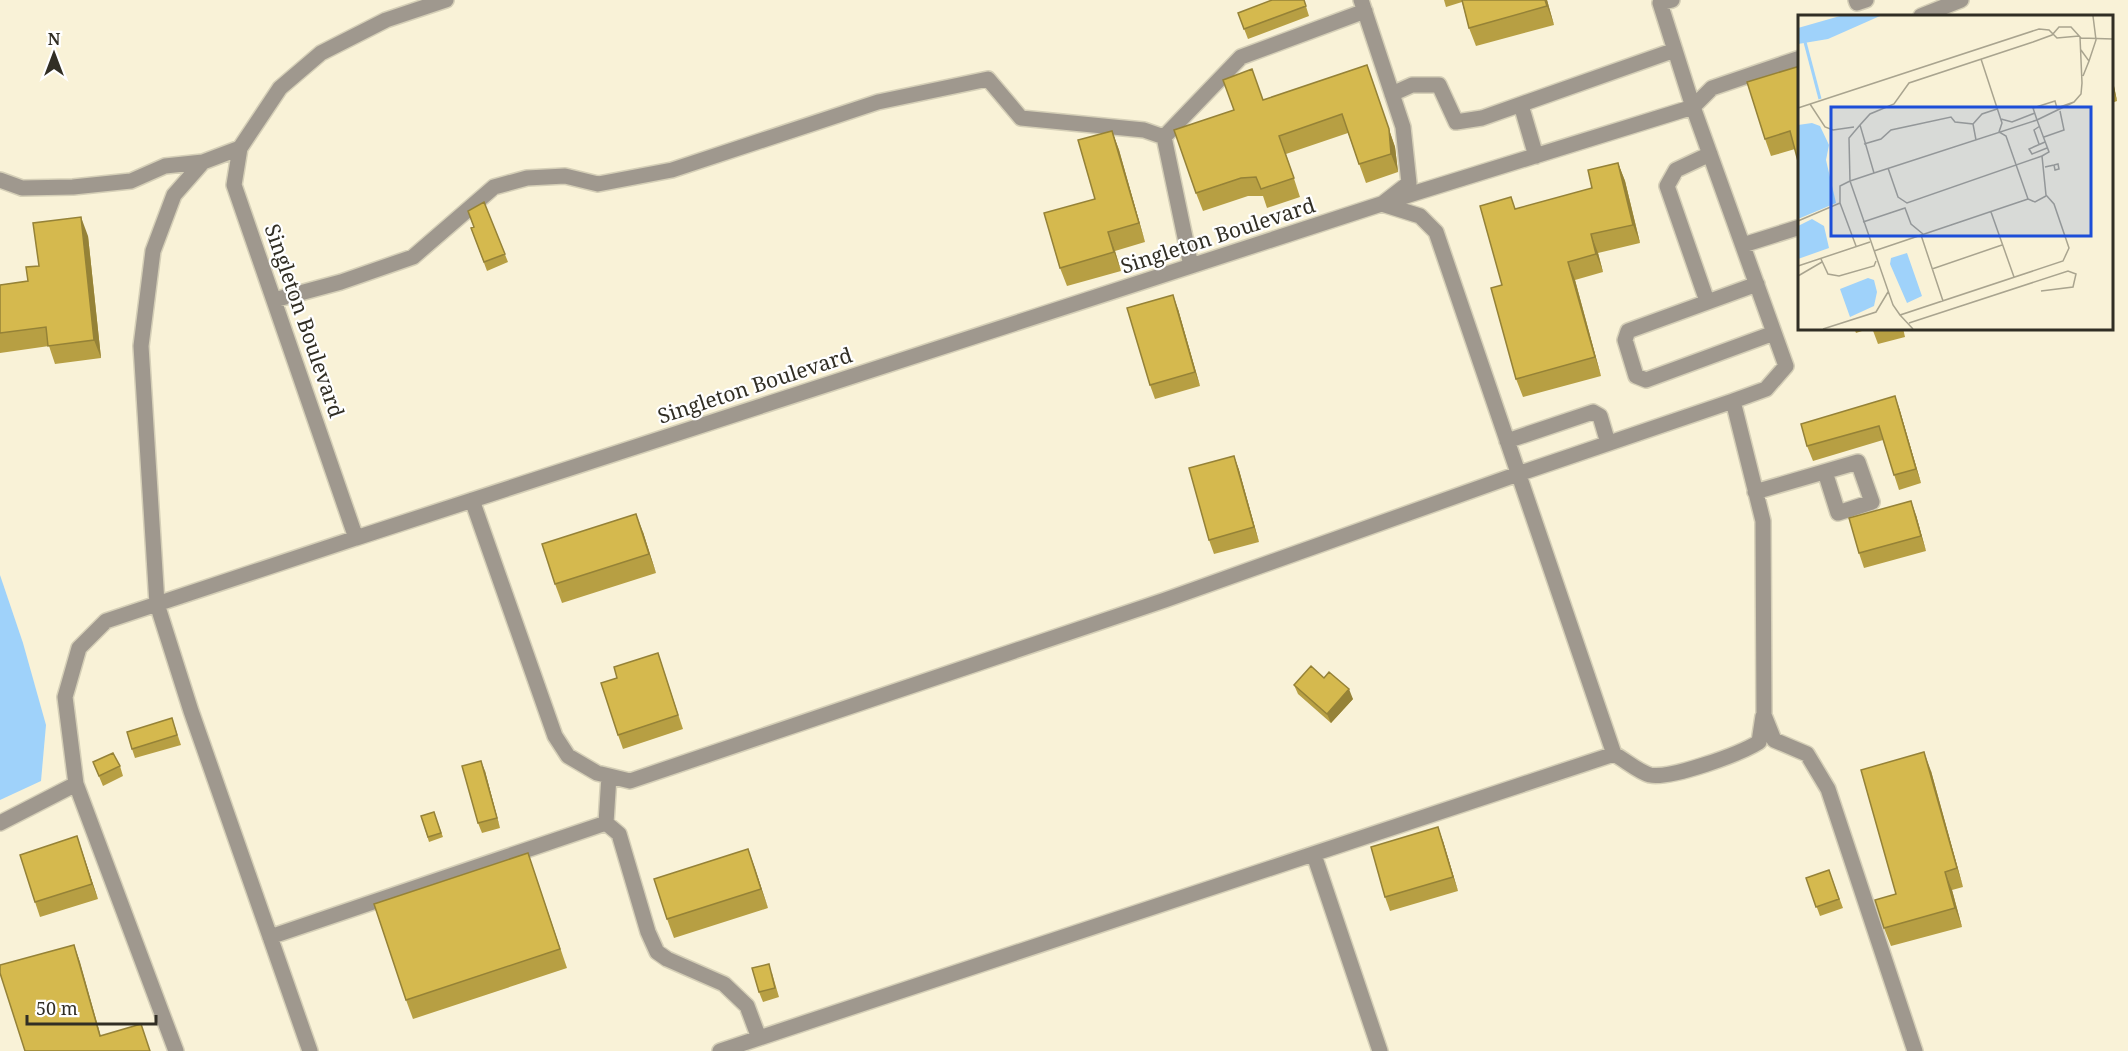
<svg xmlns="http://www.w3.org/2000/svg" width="2128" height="1051" font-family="'Noto Serif',serif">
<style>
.water{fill:#9fd2fa}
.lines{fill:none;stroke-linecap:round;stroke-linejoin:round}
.minor-casing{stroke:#d5cfb7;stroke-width:18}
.minor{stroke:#9f988e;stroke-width:15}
.wall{fill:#b79f43}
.shaded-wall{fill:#958237}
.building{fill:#d5b94e;stroke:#958237;stroke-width:1.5}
.labels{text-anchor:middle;stroke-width:4.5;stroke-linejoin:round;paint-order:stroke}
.street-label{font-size:21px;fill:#312e24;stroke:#fff}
.inset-river{fill:none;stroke:#9fd2fa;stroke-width:3}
.inset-road{fill:none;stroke:#a9a48f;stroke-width:1.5}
.view{fill:#1d4ed8;fill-opacity:0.15;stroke:#1d4ed8;stroke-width:3}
.inset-edge{fill:none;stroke:#312e24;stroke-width:3}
</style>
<rect width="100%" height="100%" fill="#f9f2d7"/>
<!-- water -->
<path class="water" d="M0,575L23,643L46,725L41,781L0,800Z"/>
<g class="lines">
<defs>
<path id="minor" d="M446,0L386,20L321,53L280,88L240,148L234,185L356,538L1415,193L1693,107L1660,3L1672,0
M1361,0L1403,127L1409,183L1382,204L1420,216L1436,232L1614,754C1625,760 1639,772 1650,775C1671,779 1740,754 1759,742L1763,716
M1856,0L1857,3L1866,0
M1921,16L1961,0
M1800,58L1712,88L1693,107L1786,366L1766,389L1733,401L1763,521L1764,715L1774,740L1807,754L1828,789L1915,1051
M1392,94L1412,85H1439L1456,122L1482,118L1675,50
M1521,105L1536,156
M1164,137L1241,57L1365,11
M0,180L22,188L73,187L131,181L165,166L203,162
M1743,245L1800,227
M1757,284L1628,331L1625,340L1636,376L1646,380L1774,333
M274,300L341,282L413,257L494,187L527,178L565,176L598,184L672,170L878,102L988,79L1021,118L1144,130L1164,137L1191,266
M1707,301L1667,186L1676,170L1710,154
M1507,441L1593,412L1600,416L1608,443
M1755,492L1858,462L1872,502L1838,513L1825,472
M472,500L555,736L568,756L597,773L630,781L1165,600L1518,474L1733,401
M76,784L176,1051
M0,823L76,784L65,697L79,648L106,621L157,604L141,346L153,251L174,195L203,162L240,148
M606,823L609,776
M1314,855L1380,1051
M270,937L606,823L619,834L648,932L657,952L667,959L724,984L747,1006L759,1038
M310,1051L191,711L157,604L356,538
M720,1051L1614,754"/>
</defs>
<!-- minor casing -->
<use href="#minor" class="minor-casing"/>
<!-- minor -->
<use href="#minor" class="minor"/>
</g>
<!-- wall -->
<path class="wall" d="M1304,0L1309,16L1248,39L1238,13Z
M1444,0H1547L1554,25L1476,46L1469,28L1462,2L1446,7Z
M1367,65L1395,147L1398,172L1366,183L1348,133L1286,154L1300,197L1267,208L1263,196H1248L1203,211L1196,193L1263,100Z
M1800,66L1795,149L1771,156L1765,139Z
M2112,76L2117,101L2112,103Z
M1112,131L1119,150L1145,242L1115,251L1121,271L1067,286L1060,268L1095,199Z
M1618,163L1625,181L1640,243L1598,253L1603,272L1575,280L1601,376L1523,397L1516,379L1502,285L1592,188Z
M484,202L508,262L487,271L471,228L474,227Z
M88,236L101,358L55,364L49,346L0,353V285L28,281L39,266Z
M1178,309L1200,386L1155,399L1150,385Z
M1854,328H1871L1856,333Z
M1872,328H1903L1905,337L1878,344Z
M1895,396L1900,411L1921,483L1899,490L1883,440L1813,461L1807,446Z
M1234,456L1239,470L1259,542L1214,554L1209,540Z
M1916,515L1926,551L1864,568L1859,553Z
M643,532L656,573L562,603L555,584Z
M658,653L683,729L623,749L618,735L617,678Z
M1324,678L1353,699L1331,723L1298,694L1294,685Z
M175,727L181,745L135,758L132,749Z
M93,762L120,766L123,776L103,786Z
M485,771L500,828L482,833L478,823Z
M1931,771L1963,887L1952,890L1962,927L1891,946L1884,928L1896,894Z
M434,812L443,837L429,842L421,816Z
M77,836L98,899L40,917L35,902Z
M1443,841L1458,891L1390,911L1385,897Z
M748,849L768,908L674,938L667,919Z
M528,853L567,968L413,1019L406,1000Z
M1829,870L1843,908L1820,916L1806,878Z
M772,973L779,997L763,1002L759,992Z"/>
<!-- shaded-wall -->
<path class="shaded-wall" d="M1545,0H1547L1554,25L1547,6Z
M1367,65L1395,147L1398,172L1391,154Z
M2112,76L2117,101L2114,92L2112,81Z
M1112,131L1119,150L1145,242L1139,223Z
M1618,163L1625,181L1640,243L1633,225Z
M81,217L88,236L101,358L94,340Z
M1108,232L1115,251L1121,271L1114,252Z
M1591,234L1598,253L1603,272L1596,254Z
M1568,262L1575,280L1601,376L1595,357Z
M1173,295L1178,309L1200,386L1195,372Z
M1895,396L1900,411L1921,483L1916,469Z
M1234,456L1239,470L1259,542L1254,527Z
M1911,501L1916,515L1926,551L1921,536Z
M636,514L643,532L656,573L649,554Z
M1349,689L1353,699L1331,723L1327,714Z
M1924,752L1931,771L1963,887L1957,868Z
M481,761L485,771L500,828L497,818Z
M1438,827L1443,841L1458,891L1453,877Z
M77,836L98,899L92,884Z
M748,849L755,868L768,908L761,889Z
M1945,872L1952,890L1962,927L1955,908Z
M74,945L80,962L105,1051L100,1036Z"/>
<!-- building -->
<path class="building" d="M1272,0H1304L1306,6L1244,29L1238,13Z
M1462,0H1545L1547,6L1469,28Z
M1367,65L1389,129L1391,154L1359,164L1342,114L1279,136L1294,178L1261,189L1256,177L1241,178L1196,193L1174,130L1234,110L1223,80L1252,69L1263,100Z
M1800,66V165H1799L1790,131L1765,139L1747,82Z
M2112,81L2114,92H2112Z
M1112,131L1139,223L1108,232L1114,252L1060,268L1044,213L1095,199L1078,140Z
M1618,163L1633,225L1591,234L1596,254L1568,262L1595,357L1516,379L1491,288L1502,285L1480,206L1511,197L1515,209L1592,188L1588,170Z
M484,202L505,254L484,262L471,228L474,227L468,211Z
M81,217L94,340L48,346L46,327L0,333V285L28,281L26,267L39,266L33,223Z
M1173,295L1195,372L1150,385L1127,308Z
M1895,396L1916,469L1894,475L1879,426L1807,446L1801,424Z
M1234,456L1254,527L1209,540L1189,468Z
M1911,501L1921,536L1859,553L1849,518Z
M636,514L649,554L555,584L542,544Z
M658,653L678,715L618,735L601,683L617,678L614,667Z
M1311,666L1324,678L1329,672L1349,689L1327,714L1294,685Z
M172,718L177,735L132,749L127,732Z
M1924,752L1957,868L1945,872L1955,908L1884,928L1875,900L1896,894L1861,770Z
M113,753L120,766L99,776L93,762Z
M481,761L497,818L478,823L462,766Z
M434,812L441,833L428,837L421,816Z
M1438,827L1453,877L1385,897L1371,847Z
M77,836L92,884L35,902L20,855Z
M748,849L761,889L667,919L654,879Z
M528,853L560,949L406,1000L374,904Z
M1829,870L1839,899L1816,907L1806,878Z
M74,945L100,1036L141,1024L150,1051H25L0,973V965Z
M769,964L775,988L759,992L752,968Z"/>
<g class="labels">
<!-- street labels -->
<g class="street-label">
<text transform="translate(1218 236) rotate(-18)" y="7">Singleton Boulevard</text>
<text transform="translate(304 321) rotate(71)" y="7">Singleton Boulevard</text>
<text transform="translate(755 386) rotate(-18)" y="7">Singleton Boulevard</text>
</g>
</g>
<!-- overview -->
<g transform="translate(1798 15)">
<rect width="315" height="315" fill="#f9f2d7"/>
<path d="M42,1H82L30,24L0,29V13ZM14,108L22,111L31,130L28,145L38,188L0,204V110ZM14,204L26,211L31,233L0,244V211ZM109,238L124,281L109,288L92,249L93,243ZM70,263L76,265L79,277L76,291L52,302L42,274Z" fill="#9fd2fa"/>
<path class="inset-river" d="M7,27L22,84"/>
<path class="inset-road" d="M282,22L284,68L283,79L276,87L259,93L257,86L235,93L239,105L76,158L62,110L72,99L96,89L111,68L235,27L254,20L261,12H273L283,23L315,24M283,35L291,46L285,61M183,44L204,108L201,117L208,121L230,184L237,187L248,181M291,46L298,25L295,1M12,89L27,112L35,115L56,112M0,93L241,14L251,15L259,23L281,21M203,104L214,107L237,98M175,109L184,99L199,94M246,122L266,115L262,96M247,127L231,134L234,139L249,133M66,129L83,124L93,115L153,102L157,107L175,109L178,125M241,129L236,115L242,111M247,152L256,150L260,149L261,154L257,155L256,150M90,153L100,182L109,188L244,141M76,158L52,166L95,290L102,300L265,246L271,233L256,189L248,180L244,141L251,137L239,105L276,87M42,188L58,231M193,197L216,262M0,206L42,188V171L52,166L51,123L62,110M65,207L107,193L113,209L125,219M123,220L145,286M76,236L230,184M23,244L30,259L41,261L76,251L78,246M0,251L72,227M134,254L204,230M0,261L24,247M102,300L115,314M111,308L270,256L278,259L275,272L243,276M25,314L78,297L90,277"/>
<path class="view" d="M33,92H293V221H33Z"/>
<rect width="315" height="315" class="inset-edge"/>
</g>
<!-- north arrow -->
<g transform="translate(54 54)" stroke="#ffffff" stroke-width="4.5" paint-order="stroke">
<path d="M0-4.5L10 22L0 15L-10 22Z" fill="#312e24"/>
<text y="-9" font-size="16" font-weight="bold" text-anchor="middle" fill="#312e24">N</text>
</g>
<!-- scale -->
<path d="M27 1015v9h129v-9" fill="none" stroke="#312e24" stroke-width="3"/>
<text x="36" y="1015" font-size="18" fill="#312e24" stroke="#ffffff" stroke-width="4.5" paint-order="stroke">50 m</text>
</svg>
